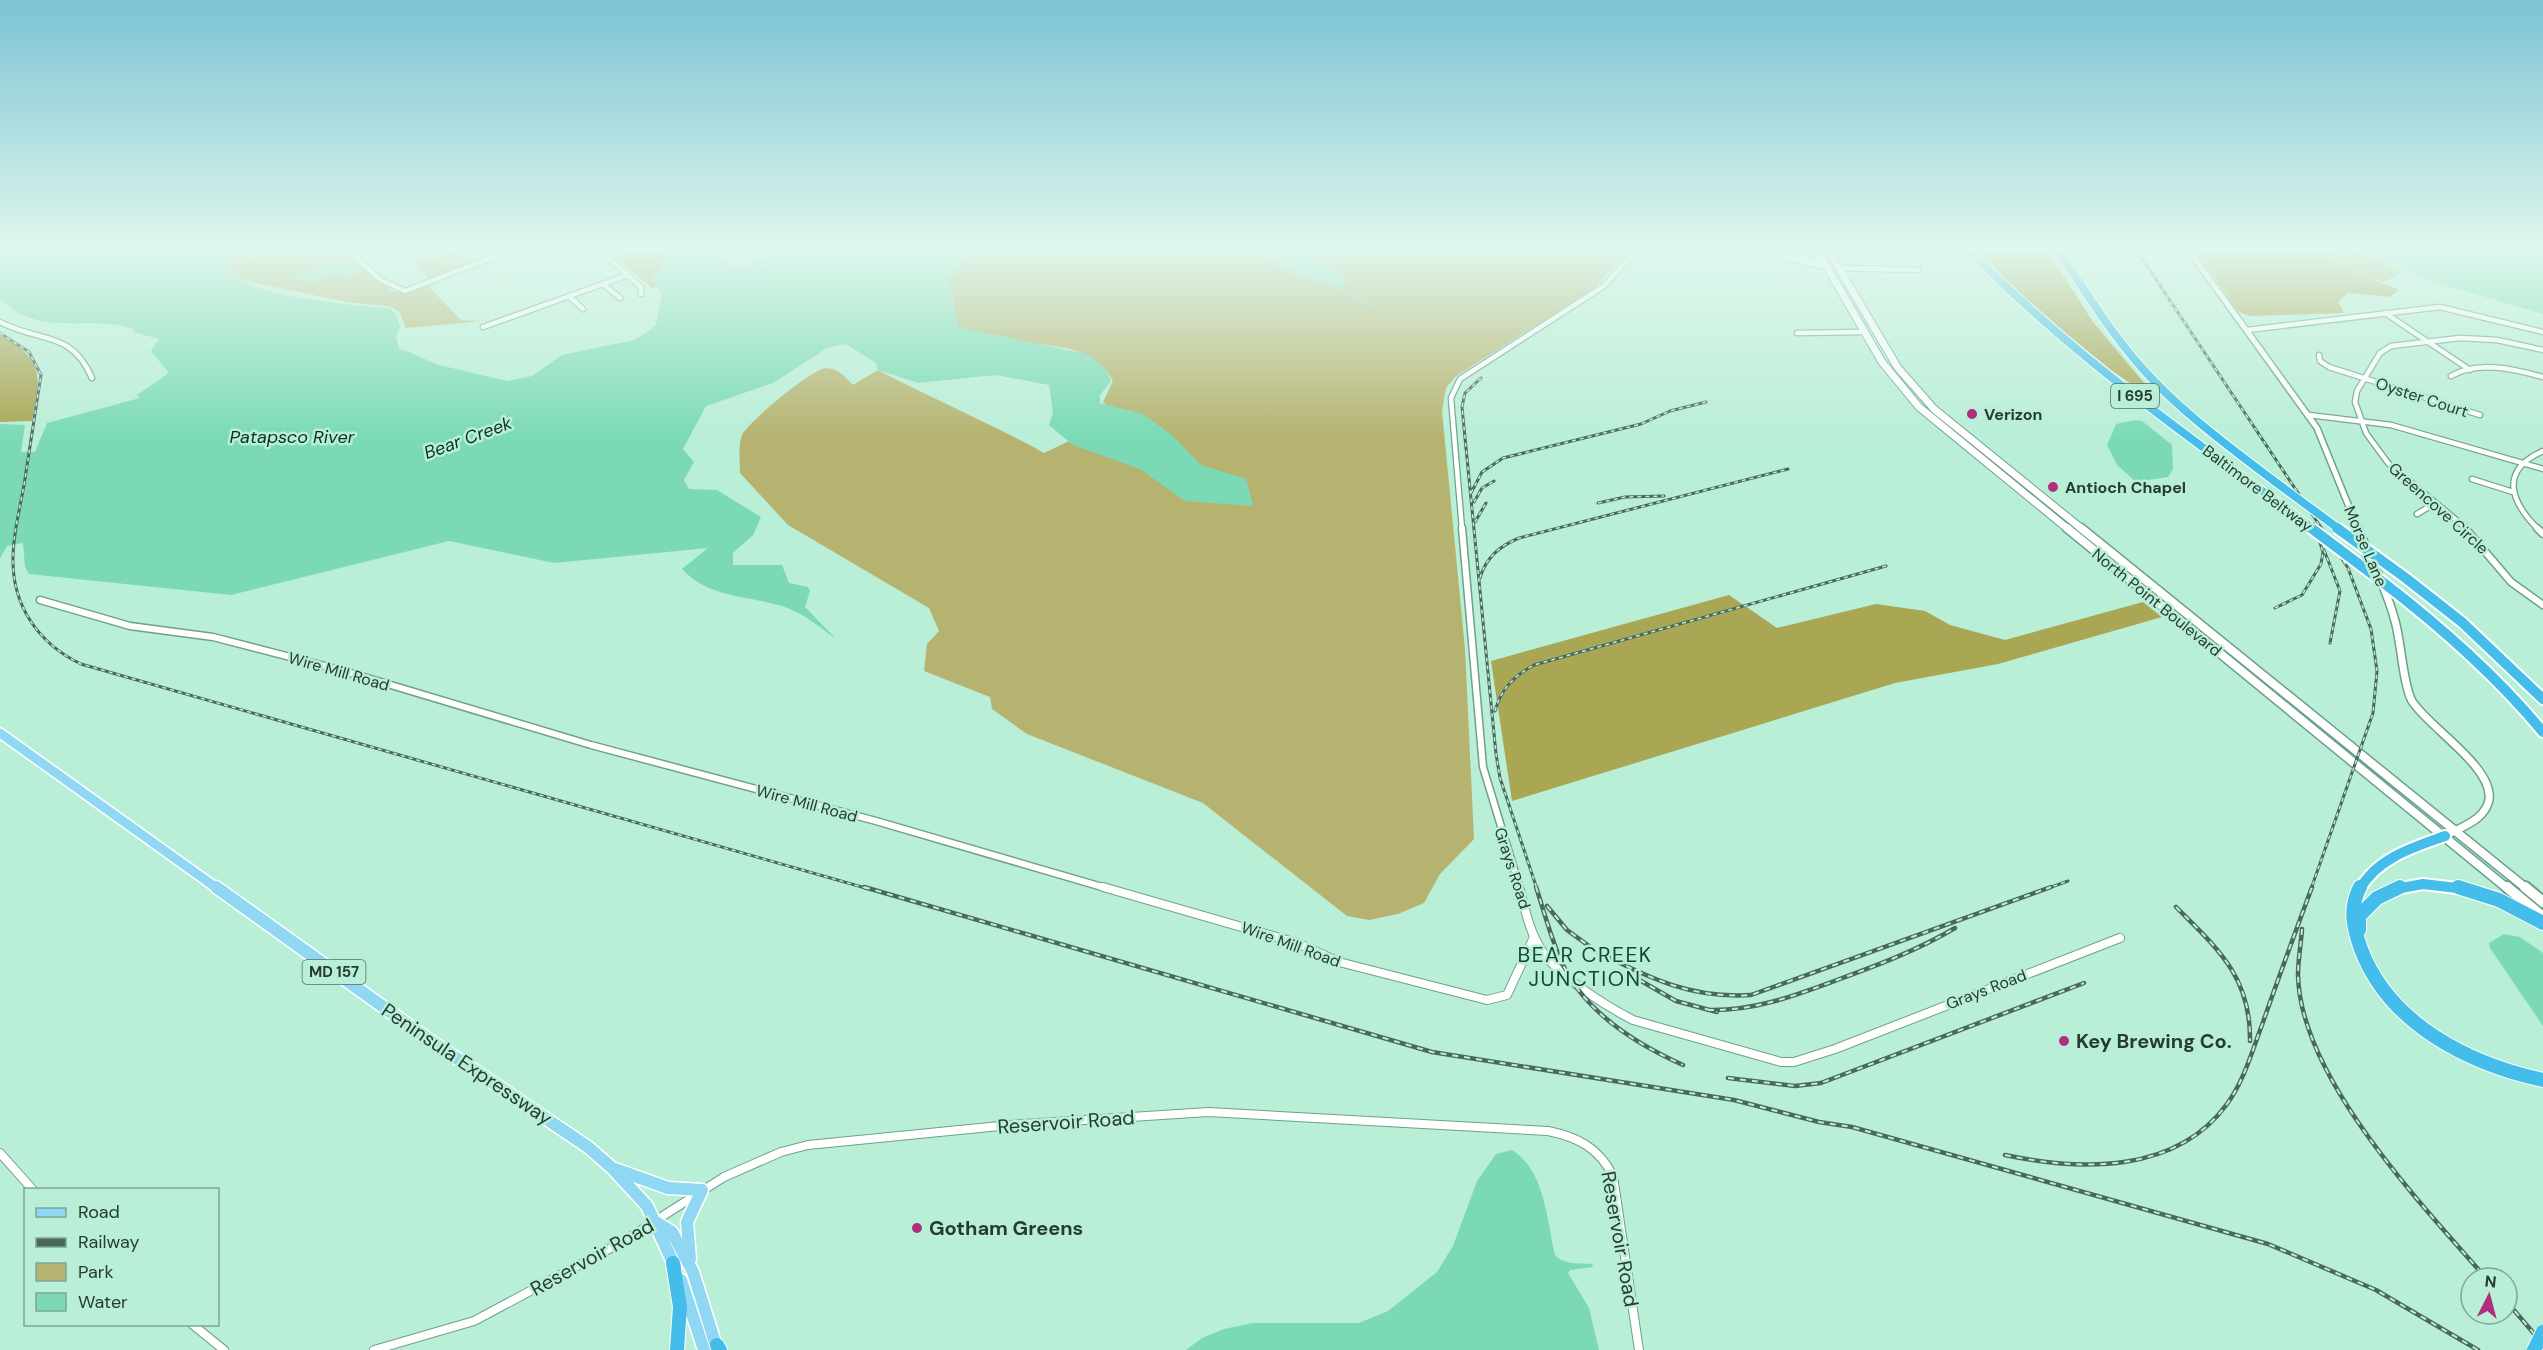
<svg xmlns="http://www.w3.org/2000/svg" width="2543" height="1350" font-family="'DM Sans',sans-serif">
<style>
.green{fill:#b6b370}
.forest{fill:#a9a654}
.water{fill:#7bdab5}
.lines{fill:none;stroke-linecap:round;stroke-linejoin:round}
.minor-far2-casing{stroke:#6ea18c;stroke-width:7}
.minor-far1-casing{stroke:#6ea18c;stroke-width:9}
.minor-casing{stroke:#6ea18c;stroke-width:10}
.tertiary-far1-casing{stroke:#6ea18c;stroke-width:8}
.tertiary-casing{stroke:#6ea18c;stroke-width:10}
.secondary-far2-casing{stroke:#6ea18c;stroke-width:9}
.secondary-far1-casing{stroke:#6ea18c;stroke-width:11}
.secondary-casing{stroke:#6ea18c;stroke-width:14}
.primary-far1-casing{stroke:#fff;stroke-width:12}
.primary-casing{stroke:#fff;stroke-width:15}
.motorway-far2-casing{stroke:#fff;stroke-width:10}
.motorway-far1-casing{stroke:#fff;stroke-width:14}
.motorway-casing{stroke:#fff;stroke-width:16}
.minor-far2{stroke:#fff;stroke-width:4.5}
.minor-far1{stroke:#fff;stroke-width:6}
.minor{stroke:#fff;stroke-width:8}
.tertiary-far1{stroke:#fff;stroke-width:5}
.tertiary{stroke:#fff;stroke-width:7}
.secondary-far2{stroke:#fff;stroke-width:7}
.secondary-far1{stroke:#fff;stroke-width:8}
.secondary{stroke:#fff;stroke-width:10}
.primary-far1{stroke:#8fd7f2;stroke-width:9}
.primary{stroke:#8fd7f2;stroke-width:12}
.motorway-far2{stroke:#44bdea;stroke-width:8}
.motorway-far1{stroke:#44bdea;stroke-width:10}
.motorway{stroke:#44bdea;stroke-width:14}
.rail-far1-casing{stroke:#4a685b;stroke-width:3}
.rail-casing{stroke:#4a685b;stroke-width:4.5}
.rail-far1{stroke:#b9eed7;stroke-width:1.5;stroke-dasharray:4;stroke-linecap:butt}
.rail{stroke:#b9eed7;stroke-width:2;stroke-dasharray:6;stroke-linecap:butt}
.motorway-bridge-far2-casing{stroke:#fff;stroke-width:10;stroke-linecap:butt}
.motorway-bridge-far1-casing{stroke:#fff;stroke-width:14;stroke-linecap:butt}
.motorway-bridge-casing{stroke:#fff;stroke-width:16;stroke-linecap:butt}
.motorway-bridge-far2{stroke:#44bdea;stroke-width:8}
.motorway-bridge-far1{stroke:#44bdea;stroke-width:10}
.motorway-bridge{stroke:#44bdea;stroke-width:14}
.poi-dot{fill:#ad2f7e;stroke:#b9eed7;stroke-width:2}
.labels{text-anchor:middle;stroke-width:5;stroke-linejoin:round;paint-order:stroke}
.shield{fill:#b9eed7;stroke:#527164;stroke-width:1.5}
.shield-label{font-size:15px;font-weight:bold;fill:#263c33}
.street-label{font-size:16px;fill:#263c33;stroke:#b9eed7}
.poi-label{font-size:16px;font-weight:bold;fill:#263c33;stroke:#b9eed7;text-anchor:start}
.water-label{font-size:18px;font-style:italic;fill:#053223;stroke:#b9eed7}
.near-poi-label{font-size:20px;font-weight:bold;fill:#263c33;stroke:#b9eed7;text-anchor:start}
.near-street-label{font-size:20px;fill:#263c33;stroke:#b9eed7}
.near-neighbourhood-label{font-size:21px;letter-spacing:1.5px;fill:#134735;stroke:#b9eed7}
</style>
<rect width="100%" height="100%" fill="#b9eed7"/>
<!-- green -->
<path class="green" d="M216,248H337L392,291L405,294L428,286L461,320L481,321L406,328L400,313L392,307L347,302L237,279L230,269L231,265L218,256Z
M463,248L477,264L430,280L414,263Z
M972,248H1632L1592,290L1456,376L1446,388L1442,411L1465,649L1474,839L1440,874L1424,903L1398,914L1369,920L1347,916L1203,803L1027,734L992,709L990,697L924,671L927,644L939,631L929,608L788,525L740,473C740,462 738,444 742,435C749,421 812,369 826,368C838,368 845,377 853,385L878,370C933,399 990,423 1044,453L1067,442L1112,410L1103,402L1113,381C1093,345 1057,347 1022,342C1000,338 979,331 958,327L949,280Z
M2344,250L2368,254L2402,272L2384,282C2367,278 2338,276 2330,258Z"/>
<!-- forest -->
<path class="forest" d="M639,248H666L662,267L652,280L657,286L652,288L615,257Z
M1977,248H2046L2093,322L2145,384L2130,383L2111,370L2021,297Z
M2329,248L2335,254L2330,258C2338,275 2381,280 2399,290L2390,297L2348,293L2338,302L2344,313L2251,316L2239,312L2194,249Z
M0,335C28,351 43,364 36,397C34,405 34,413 32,421L0,422Z
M1729,595L1777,628L1876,604L1925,611L1950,625L2005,640L2143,602L2162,617L1998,664L1895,683L1512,801L1491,661Z"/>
<!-- water -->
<path class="water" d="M0,248H216L218,256L231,265C223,296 366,306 389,308L396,314L400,327L396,337L399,348L439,365L507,381L532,376L562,355L634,340L649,331L656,325L661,298V292L652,280L662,267L666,248H717L731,266L748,264L777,248H972L949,280L958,327L1087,354L1104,367L1111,381L1100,395V403L1143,414L1173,436L1201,465L1246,479L1253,506L1185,501L1140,469L1073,445L1049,425L1053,413L1049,385L996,375L918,383L878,370L876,363L846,344L827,348L773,383L706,406L683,449L694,462L684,480L689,489L717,490L761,517L753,535L733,553V565H782L789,583L808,587L810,591L805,607L836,639C821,628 803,613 785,607C748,595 710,599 682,569L708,548L554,563L449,541L231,595L29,574L25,567L23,543L7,546L0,558V424L25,425L21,452H35L47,423L140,398L137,395L169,373L151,351L159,339L133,332L134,329C100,317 62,330 28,317C18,314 9,306 0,300Z
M1267,248H1314L1312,255L1316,260L1347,280L1343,288L1379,309C1365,305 1352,294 1338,288C1321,281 1266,271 1267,248Z
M2365,248H2543V314L2427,280Z
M345,261H350L359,269L348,277L334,274L315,281L297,279L300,274Z
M2135,420L2142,421L2172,445L2173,469L2168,477L2136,482L2117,465L2107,445L2116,424Z
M2504,934L2520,937L2543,953V1026L2490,948L2489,943Z
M1512,1150C1545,1170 1547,1221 1555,1255C1564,1265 1580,1263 1592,1264L1593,1267L1570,1270L1568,1273L1589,1308L1599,1350H1186L1202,1338L1224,1329L1252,1323H1359L1388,1311L1437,1272L1453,1246L1477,1181L1496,1154Z"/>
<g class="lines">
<defs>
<path id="minor-far2" d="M345,248L381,280L405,291L517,248
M597,248L641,287V294
M1838,268L1918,270
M603,284L620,298
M569,296L583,309
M2385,313L2470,370
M0,322C41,343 71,330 92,378
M483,327L628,275
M2247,330L2440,307L2543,332
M1797,333L1865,332
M2319,355L2320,361L2329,367L2480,415
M2451,376C2478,360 2514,369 2543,377
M2309,415L2391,425L2543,469
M2472,479L2513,492
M2417,514L2427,508L2438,507
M1462,529L1451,398L1460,379L1604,286L1639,248
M2467,529L2388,463L2366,433L2355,402L2357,391L2380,353L2391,346L2460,338L2497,340L2543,350
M2538,529C2509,500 2500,470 2543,451"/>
<path id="minor-far1" d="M1462,528L1483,767L1520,889
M2465,528L2511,582L2543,605
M2537,528L2543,534
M40,600L130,626L213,637L344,671L591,745L876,821L1109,889"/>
<path id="minor" d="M1103,887L1297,943L1339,962L1487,1000L1507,995L1534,937
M1519,887C1525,908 1529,931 1541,949C1556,975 1606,1006 1633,1020L1781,1062H1794L1835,1049L2120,938
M0,1153L33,1190
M192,1324L224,1350
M374,1350L474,1321L622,1242L724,1177L781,1152L808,1145L1010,1125L1208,1112L1548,1131C1578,1137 1599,1148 1613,1176L1639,1350"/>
<path id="tertiary-far1" d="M2187,248L2317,428L2358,529"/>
<path id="tertiary" d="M2358,528C2370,558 2387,589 2395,621C2401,641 2403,685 2412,701C2428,727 2494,767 2489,800C2485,820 2461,827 2445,836"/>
<path id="secondary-far2" d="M1746,248L1828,266
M1816,248L1882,362L1919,407L2068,529
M1827,248L1898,368L1934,409L2082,529"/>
<path id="secondary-far1" d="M2067,528L2508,889
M2081,528L2527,889"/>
<path id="secondary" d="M2507,887L2543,917
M2525,887L2543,902"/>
<path id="primary-far1" d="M0,733L218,889"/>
<path id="primary" d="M216,887L428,1039L588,1147L612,1168L647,1206L675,1267
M615,1169L668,1188L702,1190
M656,1222L672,1232L693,1272L717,1349
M690,1259L687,1222L702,1190
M681,1280L704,1350"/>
<path id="motorway-far2" d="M1967,248C2064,348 2176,428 2288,510
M2057,248C2084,289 2109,331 2142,368C2180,411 2228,446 2274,481"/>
<path id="motorway-far1" d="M2407,579L2463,623L2543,699
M2380,580C2440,626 2495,674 2543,732
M2360,889C2377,858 2414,847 2445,836
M2396,889L2423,884L2465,889"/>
<path id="motorway" d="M2360,887C2349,908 2353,927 2361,949C2389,1024 2469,1064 2543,1080
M2458,887L2499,900L2543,923
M2359,930V916L2377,898L2400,887
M673,1263L680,1307L677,1350
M717,1345L720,1350"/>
</defs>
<!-- minor-far2 casing -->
<use href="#minor-far2" class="minor-far2-casing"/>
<!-- minor-far1 casing -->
<use href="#minor-far1" class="minor-far1-casing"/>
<!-- minor casing -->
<use href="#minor" class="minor-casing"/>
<!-- tertiary-far1 casing -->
<use href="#tertiary-far1" class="tertiary-far1-casing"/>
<!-- tertiary casing -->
<use href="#tertiary" class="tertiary-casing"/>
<!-- secondary-far2 casing -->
<use href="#secondary-far2" class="secondary-far2-casing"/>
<!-- secondary-far1 casing -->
<use href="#secondary-far1" class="secondary-far1-casing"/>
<!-- secondary casing -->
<use href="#secondary" class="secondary-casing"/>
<!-- primary-far1 casing -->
<use href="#primary-far1" class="primary-far1-casing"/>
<!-- primary casing -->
<use href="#primary" class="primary-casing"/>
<!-- motorway-far2 casing -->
<use href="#motorway-far2" class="motorway-far2-casing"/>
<!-- motorway-far1 casing -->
<use href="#motorway-far1" class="motorway-far1-casing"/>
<!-- motorway casing -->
<use href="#motorway" class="motorway-casing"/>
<!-- minor-far2 -->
<use href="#minor-far2" class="minor-far2"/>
<!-- minor-far1 -->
<use href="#minor-far1" class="minor-far1"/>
<!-- minor -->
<use href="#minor" class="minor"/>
<!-- tertiary-far1 -->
<use href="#tertiary-far1" class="tertiary-far1"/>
<!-- tertiary -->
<use href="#tertiary" class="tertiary"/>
<!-- secondary-far2 -->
<use href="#secondary-far2" class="secondary-far2"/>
<!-- secondary-far1 -->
<use href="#secondary-far1" class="secondary-far1"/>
<!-- secondary -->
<use href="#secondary" class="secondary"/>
<!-- primary-far1 -->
<use href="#primary-far1" class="primary-far1"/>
<!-- primary -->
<use href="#primary" class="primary"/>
<!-- motorway-far2 -->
<use href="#motorway-far2" class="motorway-far2"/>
<!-- motorway-far1 -->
<use href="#motorway-far1" class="motorway-far1"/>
<!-- motorway -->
<use href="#motorway" class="motorway"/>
<defs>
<path id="rail-far1" d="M2135,248L2348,568L2371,629L2377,671L2373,713L2311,889
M0,333L29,352L41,375C35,412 30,448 24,485C20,508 13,534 13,558C12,606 39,644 81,664L869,889
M1481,378L1465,393L1462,407L1496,754L1500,778L1537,889
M1471,493L1482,472L1503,458L1641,424L1670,411L1706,402
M1474,502L1482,488L1494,481
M1598,503L1625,497L1664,496
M1475,522L1486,503
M2324,550L2340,591L2330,643
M1480,578C1486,557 1500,546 1519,538L1788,469
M2275,608L2302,595L2321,564L2323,552L2314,524
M1495,711C1501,689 1514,676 1534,665L1886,566
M2046,889L2068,881"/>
<path id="rail" d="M864,887L1432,1052L1734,1100L1819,1122L1852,1127L2268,1244L2376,1290L2478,1350
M1536,887C1544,911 1550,935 1560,958C1581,1010 1634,1043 1683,1065
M1547,906L1567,930L1600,954
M2176,907C2218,949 2251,977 2250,1041
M2302,929C2301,944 2298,960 2298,975C2300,1077 2421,1204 2486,1278
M1594,950C1648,977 1689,999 1751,995L2051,887
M1629,974L1676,1001L1717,1012
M1708,1010C1754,1011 1794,996 1837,980C1878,965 1918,950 1955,928
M1728,1078L1795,1086L1821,1083L2084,983
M2005,1155C2081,1171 2176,1174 2227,1104C2244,1081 2252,1051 2262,1025C2278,979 2295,933 2312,887
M2507,1302L2543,1344"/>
</defs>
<!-- rail-far1 casing -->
<use href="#rail-far1" class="rail-far1-casing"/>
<!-- rail casing -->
<use href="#rail" class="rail-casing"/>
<!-- rail-far1 -->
<use href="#rail-far1" class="rail-far1"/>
<!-- rail -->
<use href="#rail" class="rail"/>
<defs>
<path id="motorway-bridge-far2" d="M2274,481L2339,529
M2288,510L2313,529"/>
<path id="motorway-bridge-far1" d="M2311,528L2380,580
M2337,528L2407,579"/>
<path id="motorway-bridge" d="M2534,1350L2543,1332"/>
</defs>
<!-- motorway-bridge-far2 casing -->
<use href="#motorway-bridge-far2" class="motorway-bridge-far2-casing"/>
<!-- motorway-bridge-far1 casing -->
<use href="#motorway-bridge-far1" class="motorway-bridge-far1-casing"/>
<!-- motorway-bridge casing -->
<use href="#motorway-bridge" class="motorway-bridge-casing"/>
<!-- motorway-bridge-far2 -->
<use href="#motorway-bridge-far2" class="motorway-bridge-far2"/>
<!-- motorway-bridge-far1 -->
<use href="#motorway-bridge-far1" class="motorway-bridge-far1"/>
<!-- motorway-bridge -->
<use href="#motorway-bridge" class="motorway-bridge"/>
</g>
<!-- sky -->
<linearGradient id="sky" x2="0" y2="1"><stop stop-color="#7cc3d4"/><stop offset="0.57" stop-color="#e0f7ed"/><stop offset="1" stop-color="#e0f7ed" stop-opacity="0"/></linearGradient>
<rect width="2543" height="437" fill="url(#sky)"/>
<!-- markers -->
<g class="poi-dot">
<circle cx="1972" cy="414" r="6"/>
<circle cx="2053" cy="487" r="6"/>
<circle cx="2064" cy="1041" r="6"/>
<circle cx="917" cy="1228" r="6"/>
</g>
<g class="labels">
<!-- shield labels -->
<g class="shield">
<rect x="2111" y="384" width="48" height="24" rx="4.5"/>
<rect x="302.5" y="960" width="63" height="24" rx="4.5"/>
</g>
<g class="shield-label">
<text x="2135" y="401">I 695</text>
<text x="334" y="977">MD 157</text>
</g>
<!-- street labels -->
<g class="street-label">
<text transform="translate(2422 397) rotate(18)" y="6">Oyster Court</text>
<text transform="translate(2258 488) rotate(37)" y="6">Baltimore Beltway</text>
<text transform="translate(2439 508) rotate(42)" y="6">Greencove Circle</text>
<text transform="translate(2366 546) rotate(67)" y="6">Morse Lane</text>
<text transform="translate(2157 602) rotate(39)" y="6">North Point Boulevard</text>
<text transform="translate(339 671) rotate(16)" y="6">Wire Mill Road</text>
<text transform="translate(807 803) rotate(15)" y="6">Wire Mill Road</text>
<text transform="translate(1513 868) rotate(72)" y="6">Grays Road</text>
<text transform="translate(1291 944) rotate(20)" y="6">Wire Mill Road</text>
<text transform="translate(1986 989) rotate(-21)" y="6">Grays Road</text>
</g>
<!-- poi labels -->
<g class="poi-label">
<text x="1984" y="420">Verizon</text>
<text x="2065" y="493">Antioch Chapel</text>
</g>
<!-- water labels -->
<g class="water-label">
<text x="292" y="443">Patapsco River</text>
<text transform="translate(468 438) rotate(-20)" y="6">Bear Creek</text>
</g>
<!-- near-poi labels -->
<g class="near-poi-label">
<text x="2076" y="1048">Key Brewing Co.</text>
<text x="929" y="1235">Gotham Greens</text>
</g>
<!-- near-street labels -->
<g class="near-street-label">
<text transform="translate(467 1064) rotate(34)" y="7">Peninsula Expressway</text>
<text transform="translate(1066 1122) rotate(-4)" y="7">Reservoir Road</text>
<text transform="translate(1620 1239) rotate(80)" y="7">Reservoir Road</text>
<text transform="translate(592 1257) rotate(-29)" y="7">Reservoir Road</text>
</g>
<!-- near-neighbourhood labels -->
<g class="near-neighbourhood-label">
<text x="1585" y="962">BEAR CREEK<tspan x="1585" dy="24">JUNCTION</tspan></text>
</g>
</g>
<!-- legend -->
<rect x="24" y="1188" width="195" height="138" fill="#b9eed7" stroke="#7ea795" stroke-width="1.5"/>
<rect x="36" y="1208" width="30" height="9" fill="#8fd7f2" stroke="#7ea795" stroke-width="1.5"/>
<text x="78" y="1218" font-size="18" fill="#263c33">Road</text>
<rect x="36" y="1238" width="30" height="9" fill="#4a685b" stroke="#7ea795" stroke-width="1.5"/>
<text x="78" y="1248" font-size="18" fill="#263c33">Railway</text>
<rect x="36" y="1263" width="30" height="18" fill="#b6b370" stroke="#7ea795" stroke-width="1.5"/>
<text x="78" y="1278" font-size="18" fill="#263c33">Park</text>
<rect x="36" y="1293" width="30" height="18" fill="#7bdab5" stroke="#7ea795" stroke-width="1.5"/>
<text x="78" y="1308" font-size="18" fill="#263c33">Water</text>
<!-- north arrow -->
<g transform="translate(2489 1296) rotate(6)"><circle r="28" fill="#b9eed7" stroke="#7ea795" stroke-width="1.5"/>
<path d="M0-4.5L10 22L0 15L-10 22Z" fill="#ad2f7e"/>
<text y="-9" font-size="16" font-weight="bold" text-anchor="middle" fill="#263c33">N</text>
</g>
</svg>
